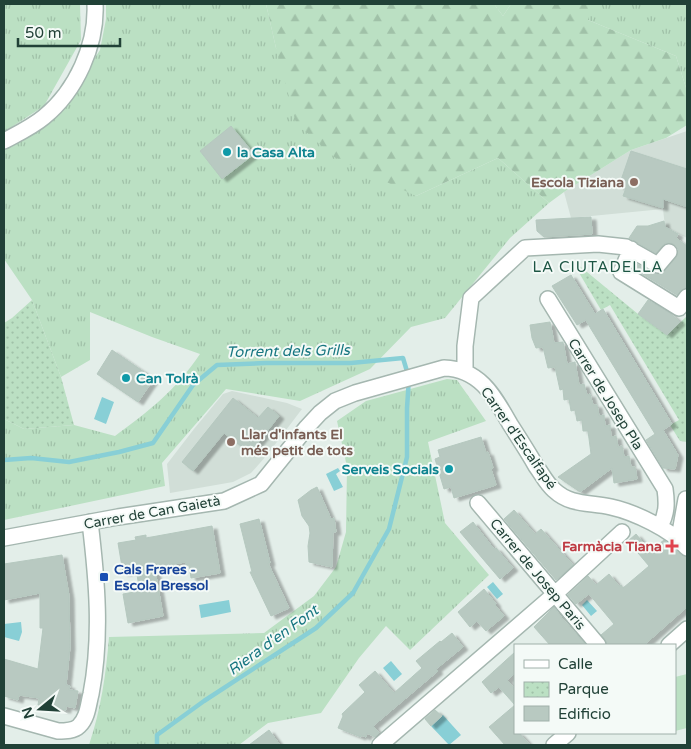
<svg xmlns="http://www.w3.org/2000/svg" width="691" height="749" font-family="'Varela Round',sans-serif">
<style>
.built{fill:#d1ded7}
.grass{fill:url(#grass-tufts)}
.forest{fill:url(#forest-firs)}
.park{fill:url(#park-dots)}
.pitch{fill:#bbe0c3}
.water{fill:#88cfd6}
.lines{fill:none;stroke-linecap:round;stroke-linejoin:round}
.stream{stroke:#88cfd6;stroke-width:4.5}
.building{fill:#b8c9c1;stroke:#b5c8bf;filter:url(#shadow)}
.minor-casing{stroke:#a5b7b0;stroke-width:18}
.minor{stroke:#fff;stroke-width:15}
.culture-dot{fill:#0f9aa8;stroke:#f4faf7;stroke-width:2}
.education-dot{fill:#8d6e63;stroke:#f4faf7;stroke-width:2}
.health-dot{fill:#e0444e;stroke:#f4faf7;stroke-width:2}
.transit-dot{fill:#1a4fb4;stroke:#f4faf7;stroke-width:2}
.labels{text-anchor:middle;stroke-width:4;stroke-linejoin:round;paint-order:stroke}
.culture-label{font-size:14px;font-weight:bold;fill:#0d838f;stroke:#f4faf7;text-anchor:start}
.education-label{font-size:14px;font-weight:bold;fill:#785e54;stroke:#f4faf7;text-anchor:end}
.street-label{font-size:14px;fill:#214137;stroke:#f4faf7}
.health-label{font-size:14px;font-weight:bold;fill:#be3a42;stroke:#f4faf7;text-anchor:end}
.transit-label{font-size:14px;font-weight:bold;fill:#164399;stroke:#f4faf7;text-anchor:start}
.neighbourhood-label{font-size:15px;letter-spacing:1px;fill:#1c5543;stroke:#f4faf7}
.water-label{font-size:15px;font-style:italic;fill:#177681;stroke:#f4faf7}
</style>
<defs>
<pattern id="grass-tufts" width="24" height="20" patternUnits="userSpaceOnUse" patternTransform="scale(1.25)"><rect width="24" height="20" fill="#bbe0c3"/><path d="M3 7l-1-3M5 7V3M7 7l1-3M15 17l-1-3M17 17v-4M19 17l1-3" fill="none" stroke="#a0c1a8"/></pattern>
<pattern id="forest-firs" width="22" height="20" patternUnits="userSpaceOnUse" patternTransform="scale(1.25)"><rect width="22" height="20" fill="#bbe0c3"/><path d="M5 1l3.5 6h-7zM16 11l3.5 6h-7z" fill="#a0c1a8"/></pattern>
<pattern id="park-dots" width="8" height="8" patternUnits="userSpaceOnUse" patternTransform="scale(1.25)"><rect width="8" height="8" fill="#bbe0c3"/><path d="M2 2h.1M6 6h.1" fill="none" stroke="#a0c1a8" stroke-width="1.8" stroke-linecap="round"/></pattern>
<filter id="shadow"><feDropShadow dx="5" dy="3" stdDeviation="1" flood-color="#0004"/></filter>
</defs>
<rect width="100%" height="100%" fill="#e3eee9"/>
<!-- built -->
<path class="built" d="M687,131V238L665,227L663,209L571,218L564,192L631,150Z
M232,391L287,403L302,409L267,455L251,473L233,482L170,493L167,464L194,429L223,394Z"/>
<!-- grass -->
<path class="grass" d="M4,4H80L81,40L44,106L4,132Z
M106,4H266L276,48L416,196L498,158L549,203L510,238L445,318L411,327L370,369L300,401L226,389L162,463L165,486L4,520V419L24,429L74,425L115,436C149,411 176,390 200,354L152,337L90,312V360L61,377L32,300L4,259V151L58,113L100,50L106,19Z
M494,4H511L503,16Z
M588,4H687V91L676,56L588,20Z
M447,379L457,380L486,421L428,442L445,523L489,575L410,650L386,626L359,658L321,713L268,723L239,745H89C101,709 106,674 109,637L264,633L314,596L336,567L346,532L347,467L337,421L366,401Z"/>
<!-- forest -->
<path class="forest" d="M266,4H494L503,16L511,4H588V20L676,56L687,91V125L666,138L631,150L564,192L549,203L498,158L416,196L334,157L296,123L276,48Z"/>
<!-- park -->
<path class="park" d="M576,263L638,314L667,335L687,316V442L680,441L670,425L679,420L610,305L601,310L578,271Z
M32,300L61,377L74,425L24,429L4,419V323L12,318Z"/>
<!-- pitch -->
<path class="pitch" d="M687,674V728L675,731V677Z"/>
<!-- water -->
<path class="water" d="M102,397L114,402L106,424L94,419Z
M338,468L340,471L336,474L343,487L334,491L326,474Z
M493,582L503,594L497,599L487,587Z
M229,600L231,612L201,618L199,605Z
M587,600L597,611L591,616L582,605Z
M21,622L22,632L19,641L4,637V624Z
M391,661L402,674L394,681L383,668Z
M443,715L461,735L449,745L431,726Z"/>
<g class="lines">
<!-- stream -->
<path class="stream" d="M4,460L31,458L69,462L119,452L153,443L193,385L217,365L266,363H351L403,358L409,378L407,408V457L389,529L353,593L316,628L204,701L157,735V745"/>
</g>
<!-- building -->
<path class="building" d="M231,126L254,154L222,179L200,151Z
M631,151L687,169V207L663,199V208L623,196L626,188L619,186Z
M591,217L592,234L544,237L537,231L536,220Z
M664,221L665,227L678,234L676,238L687,246V288L683,289L677,295L633,268L635,263L653,273L661,274L676,258L678,249L675,245L671,243H665L656,253L629,238L637,226H648Z
M571,275L595,314L603,309L672,424L663,430L678,455L675,469L663,468L646,440L655,434L591,329L586,320L577,325L552,286Z
M648,300L671,314L680,322L667,335L638,314Z
M550,322L554,343L563,342L567,364L575,362L579,385L584,384L587,395L590,394L593,405H597L599,416L604,415L605,426L610,425L611,437L616,436L618,447L622,446L624,457L629,456L631,467H635L637,479L614,483L612,468L580,492L558,477L591,454L588,431H583L582,420L577,421L575,410L571,411L569,399L564,400L563,389L560,390L555,367L548,368L543,347L536,348L532,338L530,325Z
M112,350L147,374L146,375L153,380L138,402L97,374Z
M233,398L258,418L268,407L279,416L250,453L224,433L193,471L182,462Z
M481,437L486,453L488,452L493,468L491,469L496,485L454,498L451,487L444,489L435,459L440,457L438,450Z
M317,487L331,519L334,518L336,532H333L332,567L309,562L308,546L310,533L309,526L302,516L298,500L311,490Z
M514,510L535,534L541,529L573,565L556,580L504,519Z
M259,519L270,563H268L289,608L271,616L250,572H252L240,524Z
M473,522L494,549L496,548L513,568L500,579L460,532Z
M212,526L220,573L191,578L189,565H186L185,562L157,567V570H155L163,616L128,623L123,594L140,591L136,570L123,573L118,543L136,540L135,537L146,535V538Z
M636,534L650,551L664,540L681,555L687,557V607L644,645H607L605,639L601,635L614,624L589,594L576,604L568,595L588,576L596,585L609,574L619,586L621,585L623,588L649,566L628,541Z
M62,555L69,596L70,647L66,685L70,686L69,690L78,691L75,708L66,706V710L38,705L39,698L19,695L18,700L4,696V659L38,669L43,628H40V593L4,600V564Z
M484,589L496,604L495,605L504,616L486,631L477,621L470,627L458,612Z
M554,607L561,617L586,645H550L534,627Z
M452,633L463,647L436,669L438,671L373,726L379,733L375,737L367,733L366,737L361,735V737L338,728L343,716L342,714L365,692L359,685L375,671L394,693L422,668L416,661L440,641L441,642Z
M515,652V673L507,680L515,689V733H519L530,745H505L489,727L515,705L499,687L491,693L482,682Z
M435,710L442,716L431,726L425,719Z
M269,730L280,745H249Z"/>
<g class="lines">
<defs>
<path id="minor" d="M4,141C17,134 32,127 44,117C76,91 97,45 95,4
M631,249L621,272L679,308L687,297
M548,299L665,489C667,503 667,514 660,526
M465,371V346L471,298L525,248L598,244L626,247L658,265L669,252
M478,503L598,645
M4,538L118,517L224,501L261,484L307,427L320,413L335,401L355,393L444,368C480,369 494,396 510,424C519,438 528,452 536,466C542,474 546,483 554,490C571,506 590,502 611,507C634,512 672,530 687,548
M679,538L686,499
M669,645L687,629
M4,716L58,731C65,731 74,731 79,726C88,717 88,705 91,694C102,637 97,580 90,522
M380,745L555,594L622,532
M554,745L568,733"/>
</defs>
<!-- minor casing -->
<use href="#minor" class="minor-casing"/>
<!-- minor -->
<use href="#minor" class="minor"/>
</g>
<!-- markers -->
<g class="culture-dot">
<circle cx="227" cy="152" r="5"/>
<circle cx="126" cy="378" r="5"/>
<circle cx="449" cy="469" r="5"/>
</g>
<g class="education-dot">
<circle cx="634" cy="182" r="5"/>
<circle cx="231" cy="442" r="5"/>
</g>
<path class="health-dot" d="M669.5 538.5h5v5h5v5h-5v5h-5v-5h-5v-5h5z"/>
<rect class="transit-dot" x="99" y="572" width="10" height="10" rx="2.5"/>
<g class="labels">
<!-- culture labels -->
<g class="culture-label">
<text x="237" y="157">la Casa Alta</text>
<text x="136" y="383">Can Tolrà</text>
<text x="439" y="474" text-anchor="end">Serveis Socials</text>
</g>
<!-- education labels -->
<g class="education-label">
<text x="624" y="187">Escola Tiziana</text>
<text x="241" y="439" text-anchor="start">Llar d'infants El<tspan x="241" dy="16">més petit de tots</tspan></text>
</g>
<!-- street labels -->
<g class="street-label">
<text transform="translate(606 394) rotate(58)" y="5">Carrer de Josep Pla</text>
<text transform="translate(519 438) rotate(55)" y="5">Carrer d'Escalfapé</text>
<text transform="translate(152 512) rotate(-10)" y="5">Carrer de Can Gaietà</text>
<text transform="translate(538 574) rotate(50)" y="5">Carrer de Josep Paris</text>
</g>
<!-- health labels -->
<g class="health-label">
<text x="662" y="551">Farmàcia Tiana</text>
</g>
<!-- transit labels -->
<g class="transit-label">
<text x="114" y="574">Cals Frares -<tspan x="114" dy="16">Escola Bressol</tspan></text>
</g>
<!-- neighbourhood labels -->
<g class="neighbourhood-label">
<text x="598" y="272">LA CIUTADELLA</text>
</g>
<!-- water labels -->
<g class="water-label">
<text transform="translate(288 351) rotate(-1)" y="5">Torrent dels Grills</text>
<text transform="translate(273 640) rotate(-36)" y="5">Riera d'en Font</text>
</g>
</g>
<!-- border -->
<rect width="691" height="749" fill="none" stroke="#214137" stroke-width="10"/>
<!-- legend -->
<rect x="514" y="644" width="162" height="90" fill="#f4faf7" stroke="#a0b0aa"/>
<rect x="524" y="660" width="25" height="8" fill="#ffffff" stroke="#a0b0aa"/>
<text x="558" y="669" font-size="15" fill="#214137">Calle</text>
<rect x="524" y="682" width="25" height="15" fill="url(#park-dots)" stroke="#a0b0aa"/>
<text x="558" y="694" font-size="15" fill="#214137">Parque</text>
<rect x="524" y="706" width="25" height="15" fill="#b8c9c1" stroke="#a0b0aa"/>
<text x="558" y="719" font-size="15" fill="#214137">Edificio</text>
<!-- north arrow -->
<g transform="translate(40 709) rotate(252)" stroke="#f4faf7" stroke-width="4" paint-order="stroke">
<path d="M0-4L9 19L0 12L-9 19Z" fill="#214137"/>
<text y="-8" font-size="14" font-weight="bold" text-anchor="middle" fill="#214137">N</text>
</g>
<!-- scale -->
<path d="M18 38v8h102v-8" fill="none" stroke="#214137" stroke-width="2.5"/>
<text x="25" y="38" font-size="15" fill="#214137" stroke="#f4faf7" stroke-width="4" paint-order="stroke">50 m</text>
</svg>
